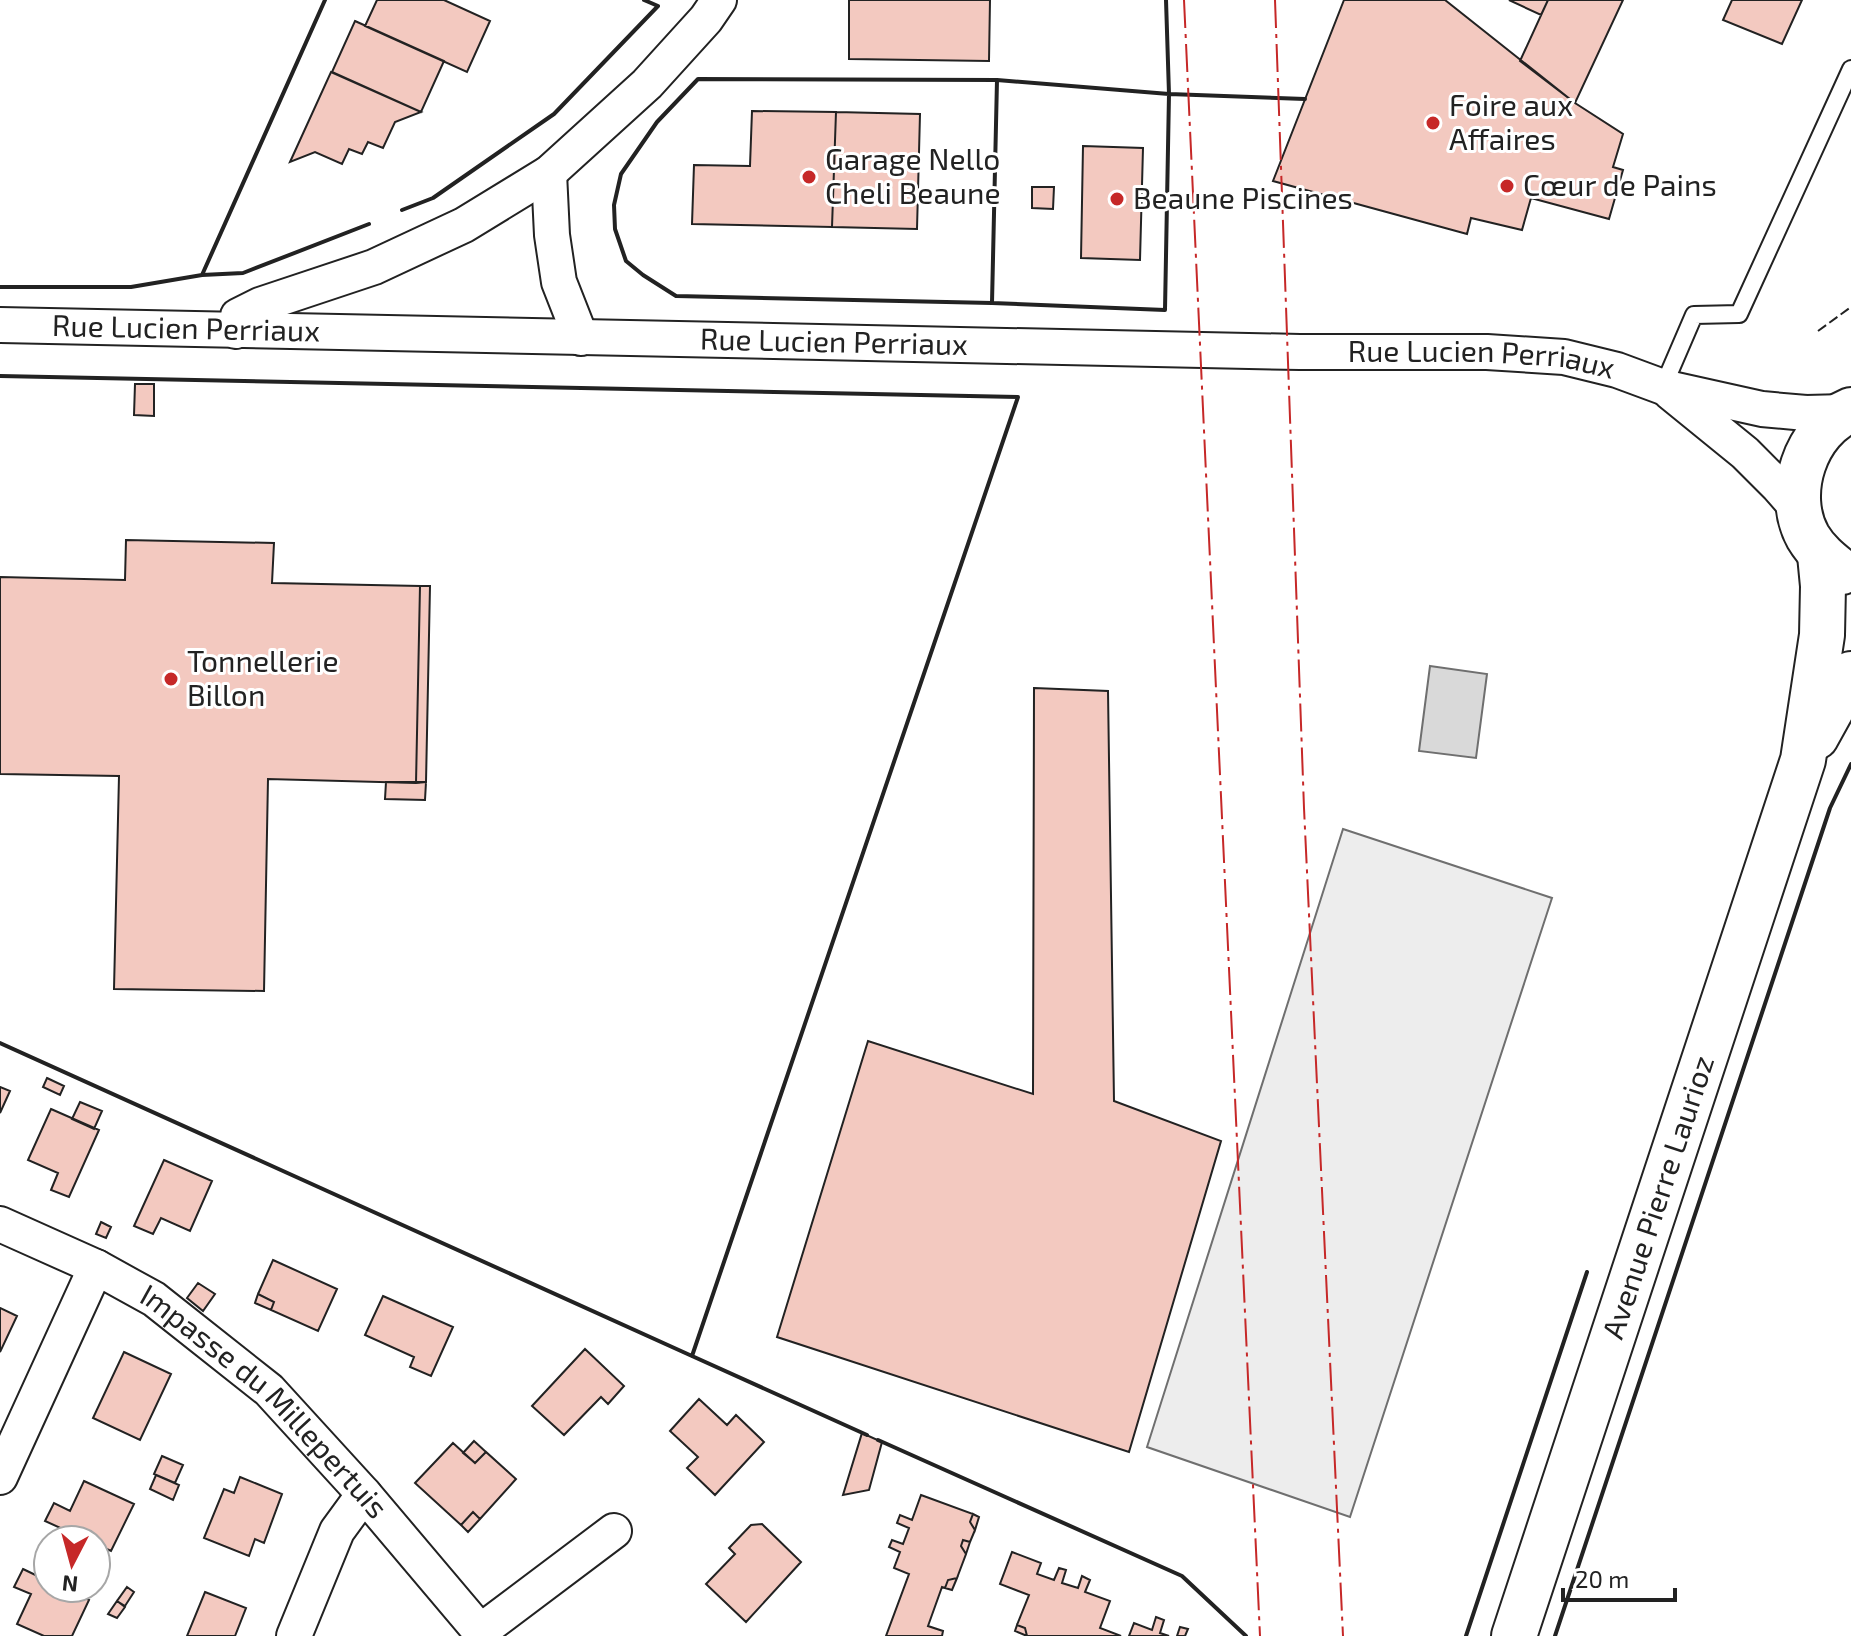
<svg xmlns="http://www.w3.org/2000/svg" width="1851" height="1636" font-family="'Exo 2',sans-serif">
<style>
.parking{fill:#ededed;stroke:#6f6f6f;stroke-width:2}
.water{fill:#d9d9d9;stroke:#6f6f6f;stroke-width:2}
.building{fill:#f3c9c0;stroke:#222;stroke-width:2}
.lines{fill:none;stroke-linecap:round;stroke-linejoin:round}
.service-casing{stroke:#222;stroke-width:20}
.minor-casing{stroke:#222;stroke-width:38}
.primary-casing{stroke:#222;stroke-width:48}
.service{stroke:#fff;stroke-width:16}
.minor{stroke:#fff;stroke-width:34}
.primary{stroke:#fff;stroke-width:44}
.fence{stroke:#222;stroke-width:2;stroke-dasharray:10 4;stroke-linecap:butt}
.wall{stroke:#222;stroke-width:4}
.power{stroke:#c62828;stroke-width:2;stroke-dasharray:28 6 4 6;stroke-linecap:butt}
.poi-dot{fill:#c62828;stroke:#fff;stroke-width:3}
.labels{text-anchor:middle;stroke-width:6;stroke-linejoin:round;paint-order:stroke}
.poi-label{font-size:30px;fill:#222;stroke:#fff;text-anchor:start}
.street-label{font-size:30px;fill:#222;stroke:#fff}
</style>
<rect width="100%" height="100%" fill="#fff"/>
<!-- parking -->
<path class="parking" d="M1343,829L1552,898L1350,1517L1147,1447Z"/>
<!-- water -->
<path class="water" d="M1430,666L1487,674L1476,758L1419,751Z"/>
<!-- building -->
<path class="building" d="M377,0H444L490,21L467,72L365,26Z
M849,0H990L989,61L849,59Z
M1344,0H1445L1575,103L1623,134L1613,167L1623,170L1609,219L1531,198L1522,230L1471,218L1467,234L1273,181Z
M1509,0H1548L1541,15Z
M1548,0H1623L1575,103L1520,61Z
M1732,0H1802L1782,44L1723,20Z
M355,21L444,61L421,112L332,72Z
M331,72L421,112L395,122L383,148L368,142L362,154L349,149L342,164L315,152L290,162Z
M752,111L836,112L832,227L692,224L694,165L750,166Z
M836,112L920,114L917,229L832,227Z
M1083,146L1143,148L1140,260L1081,258Z
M1032,187H1054L1053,209L1032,208Z
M135,384H154V416L134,415Z
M126,540L274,543L272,583L420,586L416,783L268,779L264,991L114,989L119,776L0,774V577L125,580Z
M420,586H430L426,782L416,783Z
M1034,688L1108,691L1114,1101L1221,1141L1129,1452L777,1337L868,1041L1033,1094Z
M386,782H426L425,800L385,799Z
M47,1078L64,1086L60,1095L43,1087Z
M0,1087L10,1091L0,1113Z
M80,1102L102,1111L94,1129L72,1119Z
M51,1109L99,1130L69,1197L51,1190L58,1173L28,1160Z
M164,1160L212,1181L190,1231L161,1218L153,1234L134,1226Z
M101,1222L111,1227L106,1238L96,1234Z
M273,1260L337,1289L318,1331L271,1310L274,1302L258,1294Z
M198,1283L215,1294L203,1311L187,1298Z
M258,1294L274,1302L271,1310L255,1303Z
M383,1296L453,1327L431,1376L410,1367L414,1357L365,1335Z
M0,1308L17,1316L0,1352Z
M585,1349L624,1386L608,1404L601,1397L564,1435L532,1406Z
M124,1352L171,1374L140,1440L93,1418Z
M699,1399L727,1425L736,1415L764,1442L715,1495L687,1468L698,1457L670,1431Z
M862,1433L882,1442L869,1490L843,1495Z
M474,1441L486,1452L475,1463L463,1453Z
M453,1443L475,1463L486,1452L516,1479L480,1519L473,1512L461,1525L415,1483Z
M162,1456L183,1465L175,1483L154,1474Z
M156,1475L179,1485L173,1500L150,1489Z
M240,1477L282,1494L264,1543L255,1539L249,1556L204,1538L224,1489L234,1493Z
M84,1481L134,1504L111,1551L96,1544V1540H87L45,1521L54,1503L70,1511Z
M921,1495L973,1514L970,1522L975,1530L970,1542L963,1540L961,1546L966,1554L957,1578L948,1580L945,1588L942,1587L928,1626L943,1631L942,1636H886L909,1574L894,1568L900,1552L889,1547L892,1540L903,1544L909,1528L897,1523L900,1515L912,1520Z
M473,1512L480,1519L468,1532L461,1525Z
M973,1514L979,1517L975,1530L970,1522Z
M762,1524L801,1562L746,1622L706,1584L735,1554L729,1548L751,1525Z
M963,1540L970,1542L966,1554L961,1546Z
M1012,1552L1041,1563L1037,1574L1054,1580L1059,1568L1066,1570L1062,1583L1078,1588L1082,1576L1090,1580L1085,1592L1110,1601L1100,1628L1121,1636H1027L1025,1628L1017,1625L1029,1595L1000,1584Z
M23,1569L48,1581V1588H64L89,1600L72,1636H44L17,1624L31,1594L14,1587Z
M957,1578L952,1590L945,1588L948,1580Z
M127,1587L134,1592L125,1606L117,1601Z
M205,1592L246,1608L235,1636H187Z
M117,1601L125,1607L117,1618L108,1614Z
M1156,1617L1164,1620L1160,1633L1169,1636H1129L1134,1623L1152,1630Z
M1017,1625L1025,1628L1027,1636L1015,1631Z
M1180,1627L1188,1629L1185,1636H1177Z"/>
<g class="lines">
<defs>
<path id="service" d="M1663,387L1694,315L1739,314L1851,69"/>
<g id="minor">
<path d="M549,173L552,235L559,282L581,338"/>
<path id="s1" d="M0,325L1300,352H1487L1564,357L1617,370L1663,387L1762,409L1806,413L1845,412"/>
<path d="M236,331L238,316L260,305L374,267L464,225L549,173L647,84L706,19L719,0"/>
<path d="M1670,392L1745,453L1778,486L1799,510"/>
<path id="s2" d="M0,1224L96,1267L154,1299L269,1390L364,1494L484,1636"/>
<path d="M0,1477L96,1267"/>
<path d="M481,1631L614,1531"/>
<path d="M294,1636L337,1531L364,1494"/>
</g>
<g id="primary">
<path d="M1842,572C1828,561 1817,552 1808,537C1784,494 1805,429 1851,410"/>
<path d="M1816,737L1851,674"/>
<path id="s3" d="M1514,1636L1803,760L1822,635L1823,586L1820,555"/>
</g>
</defs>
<!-- service casing -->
<use href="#service" class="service-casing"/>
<!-- minor casing -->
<use href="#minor" class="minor-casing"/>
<!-- primary casing -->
<use href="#primary" class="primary-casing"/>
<!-- service -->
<use href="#service" class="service"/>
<!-- minor -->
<use href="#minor" class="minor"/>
<!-- primary -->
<use href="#primary" class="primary"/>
<!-- fence -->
<path class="fence" d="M1818,331L1851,307"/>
<!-- wall -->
<path class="wall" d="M1166,0L1169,94L1305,99
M402,210L433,198L554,114L658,6L644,0
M202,275L325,0
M0,287H131L202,275L243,273L369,224
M992,303L1165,310L1169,94L997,80L698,79L657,122L621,174L614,205L615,229L626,261L643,275L676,296L992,303L997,80
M0,376L1018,397L692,1356L0,1043
M692,1356L867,1435
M878,1440L1182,1576L1246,1636
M1466,1636L1587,1272
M1555,1636L1830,808L1851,764"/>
<!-- power -->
<path class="power" d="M1184,0L1260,1636
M1275,0L1304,808L1343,1636"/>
</g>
<!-- markers -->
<g class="poi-dot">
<circle cx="1433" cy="123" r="8"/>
<circle cx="809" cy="177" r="8"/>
<circle cx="1507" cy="186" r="8"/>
<circle cx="1117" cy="199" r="8"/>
<circle cx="171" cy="679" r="8"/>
</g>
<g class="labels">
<!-- poi labels -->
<g class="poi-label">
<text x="1449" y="116">Foire aux<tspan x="1449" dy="34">Affaires</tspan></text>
<text x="825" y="170">Garage Nello<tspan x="825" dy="34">Cheli Beaune</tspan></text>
<text x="1523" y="196">Cœur de Pains</text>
<text x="1133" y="209">Beaune Piscines</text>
<text x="187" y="672">Tonnellerie<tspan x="187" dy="34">Billon</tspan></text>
</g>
<!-- street labels -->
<g class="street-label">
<text dy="10" stroke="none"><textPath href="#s1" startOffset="186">Rue Lucien Perriaux</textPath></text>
<text dy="10" stroke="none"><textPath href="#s1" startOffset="834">Rue Lucien Perriaux</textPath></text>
<text dy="10" stroke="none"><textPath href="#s1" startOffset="1482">Rue Lucien Perriaux</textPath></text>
<text dy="10" stroke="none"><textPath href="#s3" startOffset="462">Avenue Pierre Laurioz</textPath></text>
<text dy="10" stroke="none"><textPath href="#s2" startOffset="322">Impasse du Millepertuis</textPath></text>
</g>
</g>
<!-- north arrow -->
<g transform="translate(72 1564) rotate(186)"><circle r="38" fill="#ffffff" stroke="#a7a7a7" stroke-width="2"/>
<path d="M0-6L14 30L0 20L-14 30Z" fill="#c62828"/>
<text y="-12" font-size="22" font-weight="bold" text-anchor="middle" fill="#222222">N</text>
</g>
<!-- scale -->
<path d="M1563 1588v12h112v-12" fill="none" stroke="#222222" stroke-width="4"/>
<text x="1575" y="1588" font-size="24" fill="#222222" stroke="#ffffff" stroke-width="6" paint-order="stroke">20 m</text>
</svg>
